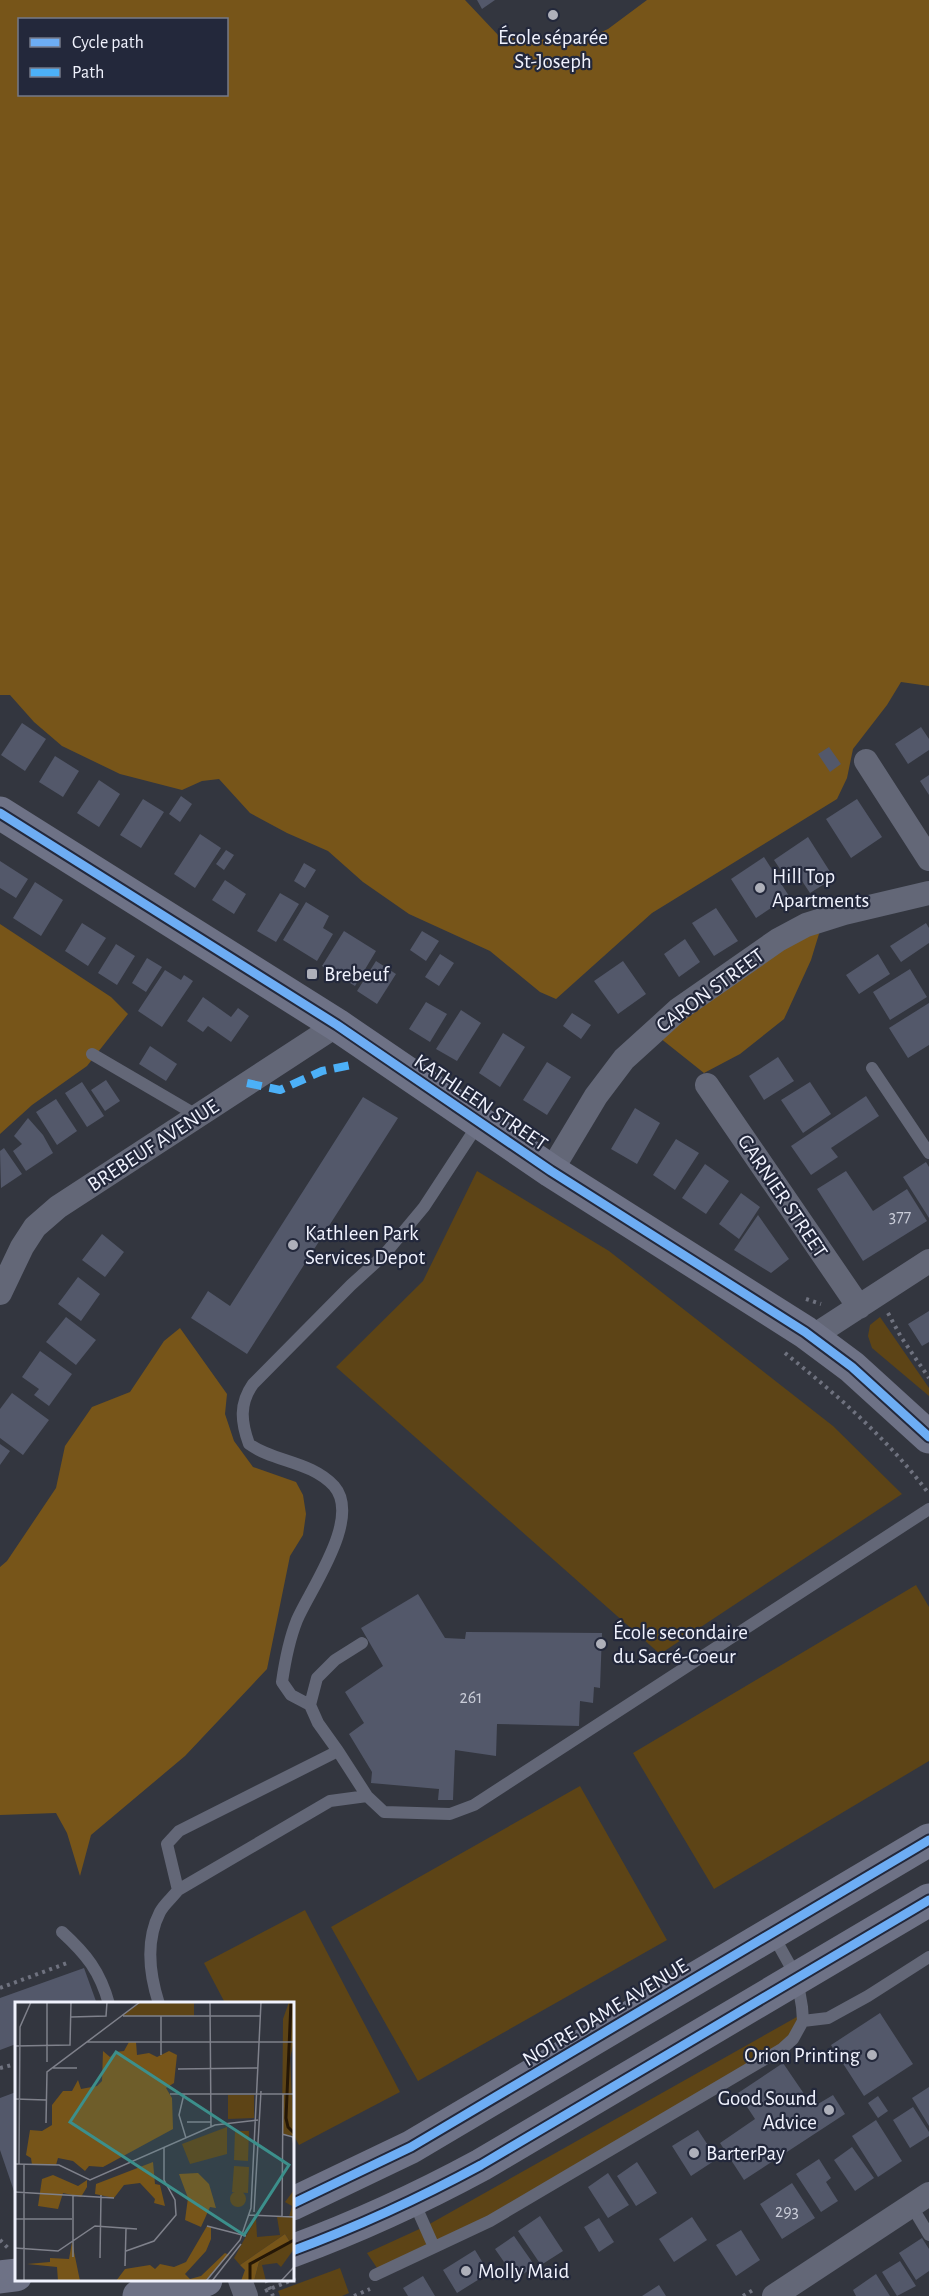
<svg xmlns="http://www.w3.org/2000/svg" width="929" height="2296" font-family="'Alegreya Sans',sans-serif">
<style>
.green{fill:#5d4416}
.forest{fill:#775519;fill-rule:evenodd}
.building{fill:#53586a}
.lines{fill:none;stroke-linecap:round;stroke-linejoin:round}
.path{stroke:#6f727f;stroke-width:4;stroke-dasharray:3 4.5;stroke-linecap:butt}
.lane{stroke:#636777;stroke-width:12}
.street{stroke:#636777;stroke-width:24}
.secondary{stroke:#6e7286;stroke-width:33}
.quiet{stroke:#4cb0f7;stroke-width:8;stroke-dasharray:15 8;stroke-linecap:butt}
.cycleway-casing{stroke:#23283b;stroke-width:13}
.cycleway{stroke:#6dadf4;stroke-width:9}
.poi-dot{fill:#aeb0ba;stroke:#23283b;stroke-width:2}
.labels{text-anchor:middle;stroke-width:4.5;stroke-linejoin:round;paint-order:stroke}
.number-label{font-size:18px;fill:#c9ccd8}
.poi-label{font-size:21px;fill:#f0f2fd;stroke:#23283b;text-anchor:start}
.street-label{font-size:21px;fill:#f0f2fd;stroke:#23283b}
.inset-river{fill:none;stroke:#251706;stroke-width:3}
.inset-road{fill:none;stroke:#7f818b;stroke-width:1.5}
.view{fill:#3c8f8b;fill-opacity:0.15;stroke:#3c8f8b;stroke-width:3}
.inset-edge{fill:none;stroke:#f0f2fd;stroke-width:3}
</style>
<rect width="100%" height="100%" fill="#33363f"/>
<!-- green -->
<path class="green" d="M477,1171L609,1251L833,1426L902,1494L660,1654L336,1367L423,1281Z
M880,1317L929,1388V1396L872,1348L868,1336L870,1325Z
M916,1585L929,1607V1761L714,1889L633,1753Z
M580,1786L667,1940L418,2081L331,1927Z
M305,1910L400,2092L299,2145L292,2132V2004L225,2003L204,1963Z
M802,2014L792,2039L490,2220L379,2271L367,2253L426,2226Z
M340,2268L349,2293L342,2296H280L278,2291Z"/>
<!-- forest -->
<path class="forest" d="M0,0H465L498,35L578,43L608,29L647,0H929V686L901,682L887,705L853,749L847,778L837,799L652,913L556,999L540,992L490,951L409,914L363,882L328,851L287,833L250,813L219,779L202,781L182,790L120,774L62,746L34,722L10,695H0ZM20,20H226V94H20Z
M0,924L111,997L128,1014L87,1066L32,1105L0,1134Z
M822,924L811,960L784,1019L740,1054L704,1073L655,1034Z
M180,1328L227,1394L225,1414L234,1441L253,1467L296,1482L303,1495L306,1514L303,1535L290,1556L267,1669L185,1756L91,1835L80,1876L67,1833L56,1813L0,1815V1567L7,1561L56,1488L65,1446L92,1407L130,1392L164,1341Z"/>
<!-- building -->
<path class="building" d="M477,0H495L482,9Z
M22,723L46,739L25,771L1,755Z
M921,727L929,739V750L908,764L895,744Z
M829,747L841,764L830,772L818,754Z
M55,756L79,771L63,797L39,782Z
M929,775V795L920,781Z
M99,780L120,794L99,827L77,813Z
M181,796L192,804L180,822L169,814Z
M143,799L164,812L141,848L120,835Z
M857,799L882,837L851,858L826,819Z
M200,834L221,848L195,888L174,874Z
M808,837L834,878L810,893L796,872L786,878L774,860Z
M226,850L234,855L224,870L216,864Z
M764,857L789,896L756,918L731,879Z
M0,861L28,879L16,898L0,888Z
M304,863L316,870L305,888L294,881Z
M225,880L246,894L234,914L212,900Z
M35,882L63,900L41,936L13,918Z
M280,893L299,904L276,942L257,931Z
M306,902L329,916L323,928L333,934L317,961L283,940Z
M716,908L738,941L714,956L692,923Z
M82,923L106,938L88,966L65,951Z
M926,923L929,928V943L901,962L890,946Z
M344,931L376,951L355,986L322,966Z
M422,931L439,941L426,961L410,950Z
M685,939L700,962L679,977L664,954Z
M116,944L135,956L117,985L98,973Z
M440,954L454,963L439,986L425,977Z
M878,954L890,974L859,994L846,975Z
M147,958L162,967L146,992L132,983Z
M376,961L396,974L377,1004L357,991Z
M623,961L646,994L618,1014L594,981Z
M910,969L927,997L890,1020L873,992Z
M165,970L181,980L184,975L193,981L162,1027L138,1011Z
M203,997L231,1017L238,1008L249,1016L231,1042L208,1026L203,1032L187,1021Z
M426,1002L447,1014L430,1042L409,1029Z
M929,1003V1045L908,1058L889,1028Z
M461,1010L481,1023L457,1061L436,1049Z
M572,1013L591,1025L581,1039L563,1026Z
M503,1033L525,1047L500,1087L479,1073Z
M150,1046L177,1064L166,1081L139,1064Z
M778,1057L794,1081L764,1100L749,1076Z
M547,1062L571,1077L547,1115L523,1100Z
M106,1080L120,1101L105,1111L91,1090Z
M82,1082L104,1116L87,1127L65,1093Z
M810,1082L831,1114L803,1133L781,1100Z
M866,1096L879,1116L831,1148L838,1157L811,1175L791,1146Z
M363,1097L398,1118L247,1354L191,1318L208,1291L230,1306Z
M56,1099L77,1131L57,1145L36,1112Z
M635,1108L660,1123L637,1164L611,1149Z
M28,1118L43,1135L53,1153L26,1171L13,1151L22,1144L14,1136Z
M676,1139L699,1153L675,1190L653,1175Z
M4,1148L22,1174L1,1188L0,1151Z
M926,1162L929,1167V1218L903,1177Z
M705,1164L729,1181L706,1214L682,1198Z
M846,1171L873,1211L907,1189L927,1221L863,1261L817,1189Z
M741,1193L760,1207L739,1239L719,1224Z
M758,1215L789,1259L771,1273L734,1250Z
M102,1234L124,1252L105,1277L82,1260Z
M78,1277L100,1294L81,1321L58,1304Z
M929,1311V1342L922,1346L908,1324Z
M66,1317L96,1340L76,1365L46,1342Z
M40,1351L72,1374L49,1406L34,1395L39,1389L22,1377Z
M12,1393L49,1420L23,1455L0,1438V1409Z
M0,1444L10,1451L0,1465Z
M418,1594L445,1638L465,1639L466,1632L602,1633L600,1688L594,1687L593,1703L580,1701L579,1726L497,1724L496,1756L455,1750L453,1800H438L439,1789L371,1783L372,1772L349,1734L364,1723L345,1692L383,1666L361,1628Z
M84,1968L97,2004H16V2044L0,2050V1998Z
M880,2013L913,2064L864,2096L831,2045Z
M783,2063L813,2107L833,2095L845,2114L744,2180L720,2143L755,2119L738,2093Z
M929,2087V2126L912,2098Z
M16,2092V2197L0,2150V2098Z
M878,2096L888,2111L878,2118L868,2103Z
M913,2107L929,2132V2136L910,2148L893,2120Z
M876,2120L902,2161L878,2177L852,2136Z
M698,2130L717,2159L691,2176L672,2146Z
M852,2147L874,2178L855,2191L834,2160Z
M819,2159L831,2178L826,2182L838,2201L821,2212L796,2174Z
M637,2162L657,2193L636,2206L617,2176Z
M608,2173L629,2205L608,2218L588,2187Z
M792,2183L815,2218L782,2239L760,2204Z
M540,2216L563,2251L541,2265L518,2231Z
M692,2217L707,2240L674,2262L659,2239Z
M599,2218L614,2242L599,2252L584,2227Z
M741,2230L760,2260L736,2276L716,2245Z
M514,2236L535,2266L516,2279L495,2249Z
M922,2238L929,2249V2271L916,2280L899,2253Z
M475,2250L489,2273L457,2293L443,2270Z
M900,2261L916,2286L897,2296L882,2272Z
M876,2274L890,2296H856L853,2290Z
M423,2276L435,2296H408L403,2288Z
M659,2285L666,2296H642Z"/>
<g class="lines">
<!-- path -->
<path class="path" d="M806,1299L821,1304
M888,1313L901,1337L929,1378
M785,1353C837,1395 889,1440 929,1494
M0,1988L70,1962
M0,2068L16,2064
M0,2240L9,2249
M266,2280L273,2296
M265,2291L297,2278
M354,2296L370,2289
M743,2296L753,2290"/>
<!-- lane -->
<path class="lane" d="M92,1054L198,1116
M872,1068L929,1153
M310,1705L291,1695L282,1682C285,1661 289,1640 297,1620C311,1588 362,1518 334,1486C311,1461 274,1462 249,1444C241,1422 239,1404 253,1384L351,1285L384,1255L424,1207L479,1123
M338,1751L318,1723L310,1705L317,1678L335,1660L362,1643
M178,1890L167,1844L179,1831L338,1751L367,1796L384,1812L450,1814L474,1805L929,1509
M62,1932C86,1954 100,1971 109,2004
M159,2004C149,1973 145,1941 160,1912C164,1904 173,1897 178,1890L330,1801L367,1796
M803,2021L828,2018L868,1996L929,1957
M414,2202L434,2247
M911,2205L929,2235
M375,2275L490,2221L782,2049L793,2039L803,2021L802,2007L797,1978L773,1935"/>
<!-- street -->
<path class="street" d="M866,761L929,859
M707,1085L859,1307
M551,1171L596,1096L624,1059L679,1009L778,940L806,925L844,913L929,893
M0,1293L22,1247L35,1227L58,1207L337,1025
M812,1337L929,1261
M240,2280L246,2296
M774,2296L929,2194"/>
<!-- secondary -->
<path class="secondary" d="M0,813L337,1025L551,1171L805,1332L852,1367L929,1437
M292,2204L411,2147L929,1840
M292,2251C357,2227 420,2198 481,2165L929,1900
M0,2277L16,2275
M139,2296L206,2280"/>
<!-- quiet -->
<path class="quiet" d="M247,1083L280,1090L322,1071L351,1065"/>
<defs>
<path id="cycleway" d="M0,813L337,1025L551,1171L805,1332L852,1367L929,1437
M292,2204L411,2147L929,1840
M292,2251C357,2227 420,2198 481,2165L929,1900"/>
</defs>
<!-- cycleway casing -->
<use href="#cycleway" class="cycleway-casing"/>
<!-- cycleway -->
<use href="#cycleway" class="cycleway"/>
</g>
<!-- markers -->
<g class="poi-dot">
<circle cx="553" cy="15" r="6"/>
<circle cx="760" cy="888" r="6"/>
<rect x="306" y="968" width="12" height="12" rx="3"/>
<circle cx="293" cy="1245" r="6"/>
<circle cx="601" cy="1644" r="6"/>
<circle cx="872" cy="2055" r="6"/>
<circle cx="829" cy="2110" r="6"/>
<circle cx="694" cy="2153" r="6"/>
<circle cx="466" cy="2271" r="6"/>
</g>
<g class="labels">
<!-- number labels -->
<g class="number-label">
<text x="900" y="1222">377</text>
<text x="471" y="1703">261</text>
<text x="787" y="2217">293</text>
</g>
<!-- poi labels -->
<g class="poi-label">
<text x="553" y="44" text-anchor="middle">École séparée<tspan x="553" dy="24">St-Joseph</tspan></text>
<text x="772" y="883">Hill Top<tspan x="772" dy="24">Apartments</tspan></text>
<text x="324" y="981">Brebeuf</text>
<text x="305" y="1240">Kathleen Park<tspan x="305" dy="24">Services Depot</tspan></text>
<text x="613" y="1639">École secondaire<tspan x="613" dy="24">du Sacré-Coeur</tspan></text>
<text x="860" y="2062" text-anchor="end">Orion Printing</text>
<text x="817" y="2105" text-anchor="end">Good Sound<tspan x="817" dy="24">Advice</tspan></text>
<text x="706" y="2160">BarterPay</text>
<text x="478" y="2278">Molly Maid</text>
</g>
<!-- street labels -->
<g class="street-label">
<text transform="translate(710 990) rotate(-36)" y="7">CARON STREET</text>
<text transform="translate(481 1102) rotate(34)" y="7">KATHLEEN STREET</text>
<text transform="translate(153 1145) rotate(-33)" y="7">BREBEUF AVENUE</text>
<text transform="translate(783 1196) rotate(56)" y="7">GARNIER STREET</text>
<text transform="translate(605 2012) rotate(-31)" y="7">NOTRE DAME AVENUE</text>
</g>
</g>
<!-- overview -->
<g transform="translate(15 2002)">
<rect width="279" height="279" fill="#33363f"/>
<path d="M125,0H179V14H107ZM274,0H279V40L275,56L279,134L267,132L268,17ZM213,93H239V116L213,117ZM212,125V152L175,162L167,142ZM220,129H234L233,159L219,158ZM219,164L234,165L233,191L217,190ZM279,188V247L266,265L262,261L247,263L251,279H239L244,260L275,240L270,232L225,263L219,256L241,216L242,235L265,233L262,215H274L277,204L270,200ZM215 197a8 8 0 1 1 16 0a8 8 0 1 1-16 0Z" fill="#5d4416"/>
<path d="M114,40H121L122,53L134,51L142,55L154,49L162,53L159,81L151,86L157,96L158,127L88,165L74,164L70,169L58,159L43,156L41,163H17L16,156L11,153L15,128L27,129L37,123V103L48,89H57L63,78L66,87L82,84L87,79L88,49L95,55L100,50L109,49ZM138,160L140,182L145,183L150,204L139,201L140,197L125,181L109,183L99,196L80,192L81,182ZM183,171L194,182L201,206L195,205L186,225L170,218L173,196L164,172ZM38,173L63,184L72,178V185L66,195L48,191L43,207L23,204L27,177ZM192,224L196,225V237L191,249L170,272L175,277L186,274L210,251L214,253L190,279H101L110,267L135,263L140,267L145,262L159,265L171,260ZM270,232L275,240L244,260L239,279H226L230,268L225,263ZM57,240L65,279H43L42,265L12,262L35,260V256L54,257Z" fill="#775519"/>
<path class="inset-river" d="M276,0L271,116L273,125L279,131M235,279V262L279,238"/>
<path class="inset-road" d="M195,0L196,125M108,14H246M146,14V53M56,15L91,14L92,0M72,40H279M0,44L55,43L56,0M32,60V0M38,66H62M163,67L243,66M155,92H279M169,92L164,113L171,136M0,97L31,98M172,120H196M31,121L32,70L125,0M267,132L278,135L279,144M0,162L44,163L75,178L200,123L243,118M4,162L5,25L16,0M9,162V279M0,190L99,196M239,210L246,89M234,213L279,215M267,215L268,92M0,217H57M192,224L231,234M0,246L43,249L80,224L122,227M111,249L139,239L161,213L160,198L149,178V145M58,255V194M85,256L86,193M110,264L111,227M191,279L225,238L236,206L246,0M197,279L226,242M266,279L279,265"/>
<path class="view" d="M101,50L274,163L229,233L55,120Z"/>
<rect width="279" height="279" class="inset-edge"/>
</g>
<!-- legend -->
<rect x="18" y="18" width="210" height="78" fill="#23283b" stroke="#757989" stroke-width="1.5"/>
<rect x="30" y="38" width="30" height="9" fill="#6dadf4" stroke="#757989" stroke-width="1.5"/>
<text x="72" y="48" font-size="18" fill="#f0f2fd">Cycle path</text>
<rect x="30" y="68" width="30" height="9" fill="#4cb0f7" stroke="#757989" stroke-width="1.5"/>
<text x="72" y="78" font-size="18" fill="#f0f2fd">Path</text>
</svg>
